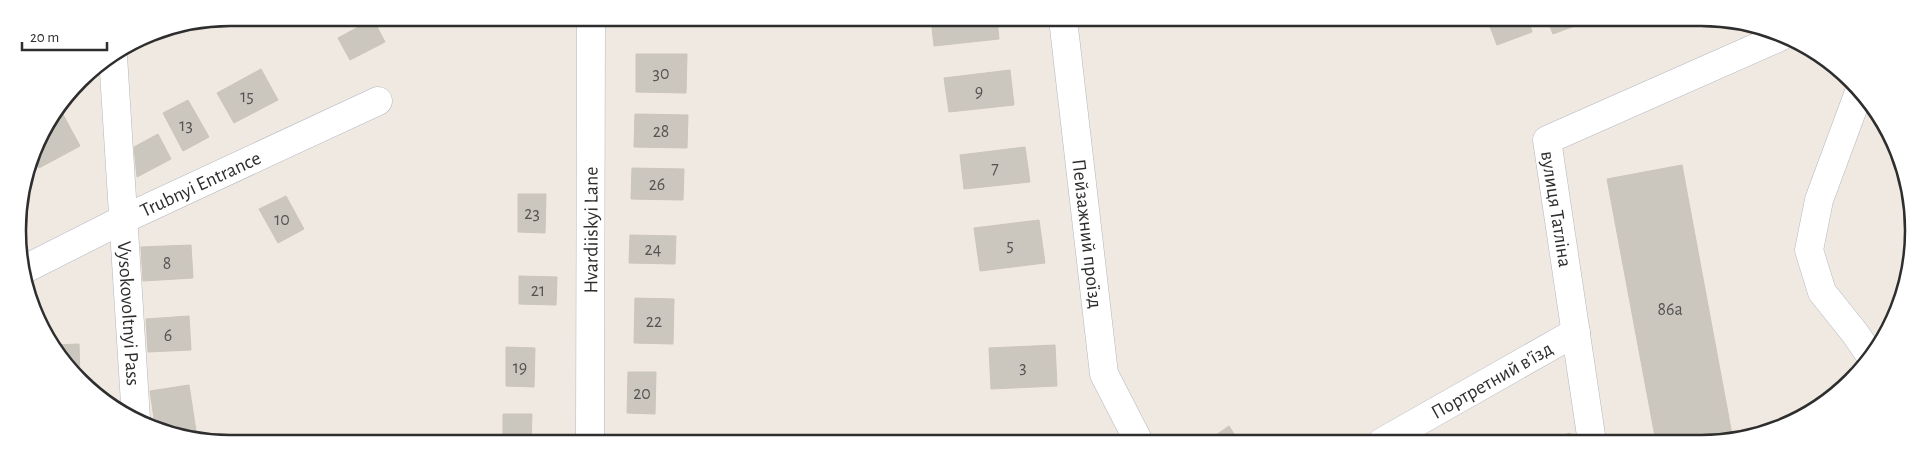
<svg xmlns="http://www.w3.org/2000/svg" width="1931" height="461" font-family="'Alegreya Sans',sans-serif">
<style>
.building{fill:#cbc7bf;stroke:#cbc5ba}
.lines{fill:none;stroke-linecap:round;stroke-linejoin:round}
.minor-casing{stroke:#b4b7c1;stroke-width:29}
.minor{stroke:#fff;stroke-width:28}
.labels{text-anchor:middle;stroke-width:4;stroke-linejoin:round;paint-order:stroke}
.number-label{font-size:18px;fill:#555452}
.street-label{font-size:20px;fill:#2e2e2e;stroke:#fff}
.rim{fill:none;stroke:#2e2e2e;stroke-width:2.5}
</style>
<rect width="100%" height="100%" fill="#efe9e1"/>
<!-- building -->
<path class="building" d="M931,18H997L999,39L934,46Z
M373,19L385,42L350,60L338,38Z
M1487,19H1528L1532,32L1497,45Z
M1547,19H1588V21L1553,34Z
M636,54H687L686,93L636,92Z
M261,69L278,100L234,123L217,93Z
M1010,70L1014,105L949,112L944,78Z
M188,100L209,137L183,151L163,113Z
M60,109L80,146L39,168L34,158L39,137Z
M635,114L688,115L687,148L634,147Z
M158,134L171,159L137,177L134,147Z
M1025,147L1030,182L964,189L960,155Z
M1682,165L1733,440L1728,442H1656L1607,179Z
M632,168L684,169L683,200L631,199Z
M518,194H546L545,233L518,232Z
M286,196L304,229L278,243L259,209Z
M1039,220L1045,263L980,271L974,228Z
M630,235L676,236L675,264L629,263Z
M191,245L193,278L143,281L141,247Z
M519,276L557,277L556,305L519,304Z
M635,298L674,299L673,344L634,343Z
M189,316L191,350L148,352L146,319Z
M79,344L80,377L62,360L54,345Z
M1055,345L1057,386L991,389L989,348Z
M506,347L535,348L534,387L506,386Z
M628,372H656L655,414L627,413Z
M189,385L196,431L178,433L155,425L150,391Z
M503,414H532L531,442H503Z
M1229,426L1239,442H1206Z
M1570,433L1573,442H1542Z"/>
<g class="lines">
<defs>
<g id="minor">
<path id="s1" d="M1063,19L1104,374L1139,442"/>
<path id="s2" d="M113,56L136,419"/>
<path d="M1859,92L1819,200L1809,250L1822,292L1854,332L1870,355"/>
<path id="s3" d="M25,269L124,219L378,101"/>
<path id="s4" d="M590,442L591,18"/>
<path id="s5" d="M1382,442L1576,332"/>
<path d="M1592,442L1547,140L1780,37"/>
</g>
</defs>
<!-- minor casing -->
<use href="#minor" class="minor-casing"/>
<!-- minor -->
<use href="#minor" class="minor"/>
</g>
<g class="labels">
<!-- number labels -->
<g class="number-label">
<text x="661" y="79">30</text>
<text x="979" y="97">9</text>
<text x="247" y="102">15</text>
<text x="186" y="131">13</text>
<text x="661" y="137">28</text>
<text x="995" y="174">7</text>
<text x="657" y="190">26</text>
<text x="532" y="219">23</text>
<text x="282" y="225">10</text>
<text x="1010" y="251">5</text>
<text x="653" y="255">24</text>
<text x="167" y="269">8</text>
<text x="538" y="296">21</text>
<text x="1670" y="315">86а</text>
<text x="654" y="327">22</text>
<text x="168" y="341">6</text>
<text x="520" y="373">19</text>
<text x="1023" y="373">3</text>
<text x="642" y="399">20</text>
</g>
<!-- street labels -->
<g class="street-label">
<text dy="7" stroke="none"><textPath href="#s3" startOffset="195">Trubnyi Entrance</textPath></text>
<text transform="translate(1557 209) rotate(81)" y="7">вулиця Татліна</text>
<text dy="7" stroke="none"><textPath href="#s4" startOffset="212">Hvardiiskyi Lane</textPath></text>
<text dy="7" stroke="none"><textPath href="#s1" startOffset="216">Пейзажний проїзд</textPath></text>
<text dy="7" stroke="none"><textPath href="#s2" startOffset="258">Vysokovoltnyi Pass</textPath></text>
<text dy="7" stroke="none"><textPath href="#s5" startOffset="126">Портретний в'їзд</textPath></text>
</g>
</g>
<!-- crop -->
<path d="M0 0H1931V461H0ZM230 26H1701A204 204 0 0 1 1905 230V231A204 204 0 0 1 1701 435H230A204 204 0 0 1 26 231V230A204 204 0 0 1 230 26Z" fill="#fff" fill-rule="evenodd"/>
<path class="rim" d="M230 26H1701A204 204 0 0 1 1905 230V231A204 204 0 0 1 1701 435H230A204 204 0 0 1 26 231V230A204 204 0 0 1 230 26Z"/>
<!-- scale -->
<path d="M22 42v8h85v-8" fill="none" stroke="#2e2e2e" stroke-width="2.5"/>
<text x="30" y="42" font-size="15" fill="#2e2e2e" stroke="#ffffff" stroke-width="4" paint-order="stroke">20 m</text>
</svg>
